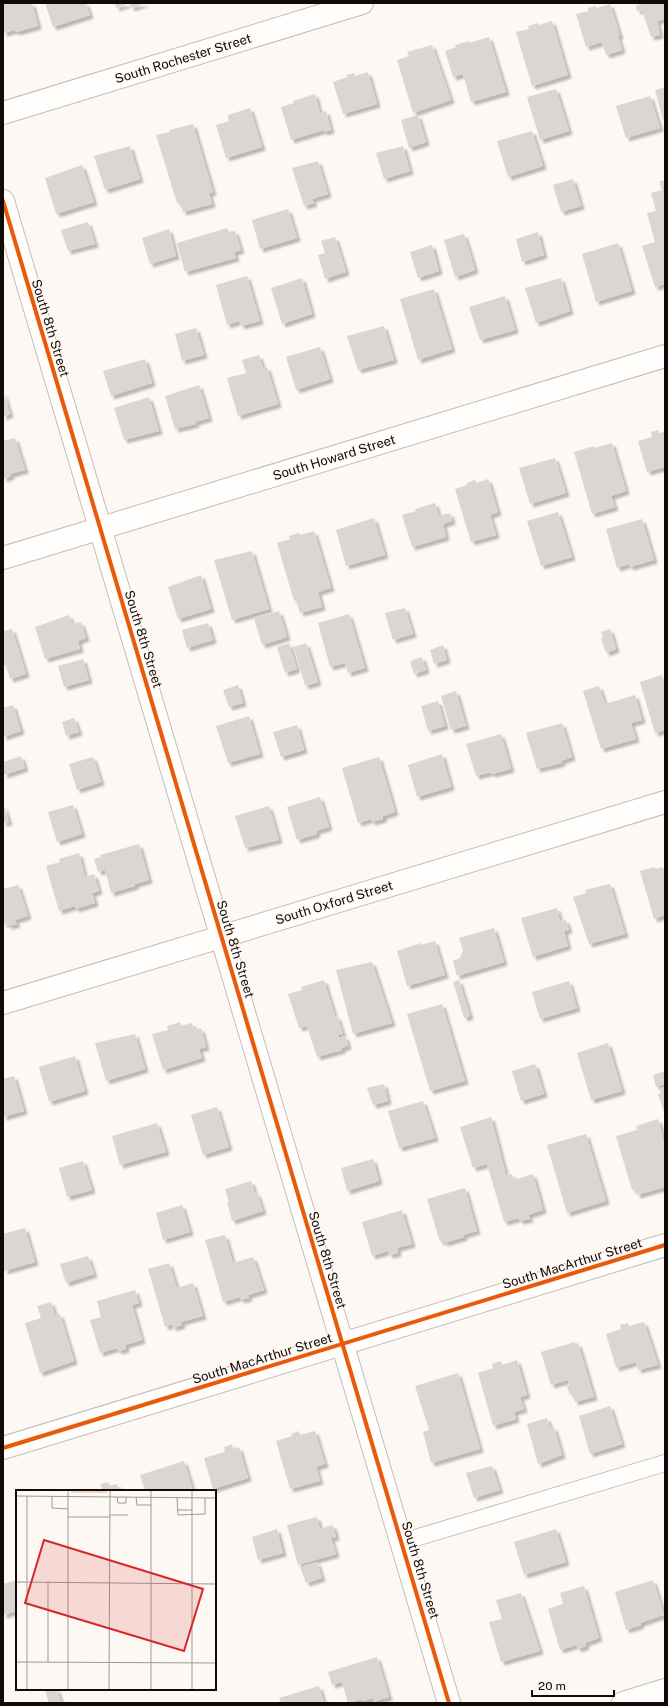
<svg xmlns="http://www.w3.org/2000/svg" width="668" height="1706" font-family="'Public Sans',sans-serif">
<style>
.building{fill:#dbd6d1;filter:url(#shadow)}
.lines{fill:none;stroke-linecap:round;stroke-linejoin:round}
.lane-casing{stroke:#c3bdb9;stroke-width:18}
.street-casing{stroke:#c3bdb9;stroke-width:24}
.lane{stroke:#fffefd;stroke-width:16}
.street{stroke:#fffefd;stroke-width:22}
.cycleway-casing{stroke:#fff7f1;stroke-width:6}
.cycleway{stroke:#e8590c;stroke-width:4}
.labels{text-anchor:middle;stroke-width:3;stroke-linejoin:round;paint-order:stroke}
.street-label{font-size:13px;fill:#110a06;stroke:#fff7f1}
.inset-road{fill:none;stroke:#9e9995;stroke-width:1}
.view{fill:#d62828;fill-opacity:0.15;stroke:#d62828;stroke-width:2}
.inset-edge{fill:none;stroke:#110a06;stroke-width:2}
</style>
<defs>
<filter id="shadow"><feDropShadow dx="3.5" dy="3.5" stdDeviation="1" flood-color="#0004"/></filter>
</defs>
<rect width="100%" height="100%" fill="#fcf8f4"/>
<!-- building -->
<path class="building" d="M3,3H32L38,26L16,32L15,30L3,33Z
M45,3H86L90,15L53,27Z
M115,3H146L131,8L130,3L116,8Z
M640,3H665V19L657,21L660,35L651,37L642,10L637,11L636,6L640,4Z
M610,4L620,36H618L622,50L606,55L602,42L586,47L576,14L589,11L588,8L596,6L597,8Z
M552,21L568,75L532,86L516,32L529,29L528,26L538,23L539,25Z
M489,37L506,92L471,102L463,74L453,77L445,51L456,47L455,45L469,41V43Z
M432,45L451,100L413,113L397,60L409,56L407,52Z
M368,72L377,104L343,114L333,82L347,77L346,75L354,73L355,76Z
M665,87V119L663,120L655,90Z
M556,89L569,131L540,140L527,97Z
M315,94L320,113L326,111L331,130L324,132V130L291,140L281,107L294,103L293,101Z
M650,96L660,128L626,138L616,106Z
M250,108L262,147L226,158L216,125L229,121L228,115Z
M418,115L426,142L409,148L401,120Z
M193,124L213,192L209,193L212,204L183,212L180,203H177L156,135L170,132L169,130Z
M532,131L543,166L508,177L497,141Z
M130,146L140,179L105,190L94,156Z
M403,146L410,171L384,179L376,153Z
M318,161L328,194L312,199L314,203L304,206L292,168Z
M82,165L94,202L56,214L45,178Z
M573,179L581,206L561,212L553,185Z
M665,180V284L655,287L642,246L655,242L647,213L656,211L651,193L662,190L659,181Z
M288,209L297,238L260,249L252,220Z
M88,222L95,244L68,251L61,230Z
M227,228L229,232L235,231L241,250L234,252L236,258L185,272L177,243Z
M169,229L176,256L150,264L142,238Z
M538,232L544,255L522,262L516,239Z
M464,234L475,270L455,277L444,240Z
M335,237L346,272L325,279L318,255L325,253L321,241Z
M618,243L632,291L596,302L582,254Z
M432,245L439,271L418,278L410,252Z
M247,276L260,321L241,326L239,321L227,325L216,285Z
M302,278L312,314L282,324L271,288Z
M561,278L570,311L536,323L525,288Z
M434,289L452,349L418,360L400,299Z
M505,296L515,330L480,340L469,307Z
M384,326L394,360L358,370L347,336Z
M196,328L204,355L182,361L175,334Z
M320,347L330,379L296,390L286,357Z
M259,355L263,368L267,367L278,404L238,416L227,378L246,373L242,360Z
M145,359L152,383L111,396L103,371Z
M199,385L209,418L195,422L196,424L175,429L165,396Z
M3,391L10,414L3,417Z
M149,397L159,431L124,440L114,408Z
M658,430L659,433L665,432V467L647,472L638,441L652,437L651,432Z
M15,438L25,470L10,474L11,476L3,479V441Z
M612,443L626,491L611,496L615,507L592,514L574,452L594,446V448Z
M555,458L566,493L530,504L519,468Z
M488,479L498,512L490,515L496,535L471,542L455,489L467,485V483L475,480L476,483Z
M435,503L439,516L450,513L452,521L443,524L446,537L412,547L402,515L416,511L415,509Z
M558,512L572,557L541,566L527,521Z
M374,518L385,555L346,566L336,530Z
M642,519L654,560L630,567L629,564L617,568L606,529Z
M314,531L331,588L318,592L322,607L300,613L296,600L294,601L277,543L290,539L289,536L299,533L300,535Z
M252,551L269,609L232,620L214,560Z
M201,575L211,609L178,619L168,587Z
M405,608L413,634L393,640L385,613Z
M279,611L287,637L262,645L254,618Z
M349,614L365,668L348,673L345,663L330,667L318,623Z
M69,615L72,624L81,622L86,638L78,641L80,649L45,659L35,627Z
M208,623L213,640L187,648L182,630Z
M12,629L26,674L10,679L6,665L3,666V631Z
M610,629L616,649L606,653L601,638H603L601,632Z
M289,643L297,669L285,673L277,647Z
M306,643L318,682L305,686L294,647Z
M443,645L447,660L434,664L430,650Z
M422,657L426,670L414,674L410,661Z
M83,659L89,680L64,687L58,666Z
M662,675L665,684V730L655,733L640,682Z
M238,685L243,703L229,707L223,690Z
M599,686L605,704L635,695L642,720L631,723L636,739L601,749L583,691Z
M456,691L466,726L451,730L441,696Z
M438,701L445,726L428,731L421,706Z
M13,705L21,731L3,737V708Z
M249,716L260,754L228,763L216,726Z
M74,718L79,732L66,736L62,722Z
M562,723L572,757L561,761L562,763L537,769L526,733Z
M297,725L304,750L281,757L273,732Z
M501,734L511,769L492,774L491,772L476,776L466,744Z
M442,754L451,787L417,797L408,765Z
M21,756L25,768L4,775L3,762Z
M93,757L101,782L77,790L69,764Z
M379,757L395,812L383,816V819L372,822L371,819L358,823L342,768Z
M320,797L329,827L316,831L317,834L297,840L287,807Z
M3,804L9,822L3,823Z
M73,805L82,834L57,842L48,812Z
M269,806L279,840L245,848L235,816Z
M139,844L149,880L135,884V886L111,893L105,870L98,872L94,859L101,857L100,855Z
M79,853L85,877L94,874L99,891L92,893L95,903L75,909V906L59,911L46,866L60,862L59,859Z
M655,867V869L663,867L664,872L665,871V915L654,919L640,871Z
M610,884L625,934L589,944L573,897L586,893L585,890Z
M18,885L28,916L15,920L17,924L8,926L7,923L3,924V889Z
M557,908L560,921L566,920L569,930L564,931L568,946L533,957L521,918Z
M494,928L504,962L457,976L453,961L460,958L463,950L459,938Z
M435,941L445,975L407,986L397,951L421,943V945Z
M372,962L392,1023L353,1034L336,970Z
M324,980L335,1017L337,1016L343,1034L338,1035L339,1038L345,1036L348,1046L342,1048V1050L317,1057L307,1026L299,1028L288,994L302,990L301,987Z
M459,980L470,1016L464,1018L453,982Z
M569,981L577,1008L540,1019L532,992Z
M442,1004L465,1081L430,1091L407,1014Z
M180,1022L181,1026L192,1023L194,1030L201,1028L206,1047L199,1049L202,1058L163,1070L152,1034L168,1030L167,1026Z
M135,1034L145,1069L106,1081L95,1043Z
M608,1043L622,1091L591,1100L577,1053Z
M75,1056L85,1091L49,1102L39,1067Z
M535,1064L544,1094L521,1101L512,1071Z
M665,1071V1084L656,1087L653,1075Z
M14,1076L24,1111L3,1117V1079Z
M384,1084L388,1101L373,1105L367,1088Z
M665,1087V1115L658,1094L661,1093L660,1089Z
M423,1101L435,1138L399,1148L388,1111Z
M217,1107L229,1147L203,1155L191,1115Z
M491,1117L506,1175L512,1174L514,1180L533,1174L543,1210L528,1215L530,1219L520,1221L519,1218L504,1222L487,1164L473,1168L460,1127Z
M658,1119L665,1146L663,1147L665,1154V1187L637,1195L636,1189L632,1190L616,1136L637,1130L636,1126Z
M157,1123L166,1152L120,1165L112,1136Z
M586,1134L606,1201L567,1213L547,1145Z
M373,1159L379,1181L347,1191L341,1168Z
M83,1161L92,1190L67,1197L59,1168Z
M251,1181L255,1194L257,1193L263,1211L232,1221L227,1202H229L225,1189Z
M465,1188L477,1231L463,1235L464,1237L444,1243V1240L440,1242L427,1199Z
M182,1205L190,1232L163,1240L156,1213Z
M402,1210L412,1244L397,1248L398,1253L389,1255L388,1251L372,1256L362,1222Z
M25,1228L35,1262L4,1271L3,1234Z
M225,1235L233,1263L253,1257L264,1290L248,1295L249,1298L240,1300V1297L223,1302L205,1240Z
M88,1256L94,1274L66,1283L60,1264Z
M169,1263L177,1288L193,1283L203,1316L181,1322L182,1325L173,1328L172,1324L165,1327L148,1269Z
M135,1290L139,1303L132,1305L142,1340L125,1345L126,1349L118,1351L117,1348L100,1353L90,1320L101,1317L97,1301Z
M51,1302L55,1315L60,1314L74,1361L40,1373L25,1323L41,1318L37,1306Z
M644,1322L658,1365L638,1370L636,1362L616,1368L606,1334L621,1329L620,1325L628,1323L629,1326Z
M575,1342V1344L578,1343L594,1397L575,1402L572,1394L570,1395L567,1386H569L568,1380L551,1385L541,1352Z
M517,1360L527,1395L520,1397L524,1409L514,1412L516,1419L493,1426L478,1373L493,1368L492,1364L501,1361L502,1365Z
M458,1373L480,1449L431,1463L423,1432L429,1430L415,1386Z
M610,1406L622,1444L590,1454L579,1416Z
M547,1418L550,1428L554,1427L562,1455L538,1464L527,1424Z
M299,1431L300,1435L315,1431L325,1464L316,1467L320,1481L290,1489L276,1441L292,1436L291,1434Z
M232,1444L233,1449L239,1447L248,1478L213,1489L204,1458L225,1452L224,1447Z
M184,1461L193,1491H145L140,1475Z
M492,1466L500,1490L474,1498L466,1473Z
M108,1482L110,1486L117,1484L119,1491H96L102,1489L100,1484Z
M317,1517L320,1529L333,1525L336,1537L331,1538L336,1554L298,1565L287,1525Z
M277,1529L283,1553L258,1560L252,1537Z
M556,1529L566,1562L524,1575L514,1542Z
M317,1562L322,1578L306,1583L300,1567Z
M17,1580V1611L3,1615V1584Z
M653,1580L664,1615L640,1623L641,1625L626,1630L615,1592Z
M584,1586L599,1638L585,1643L586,1646L578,1649L576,1645L560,1650L548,1609L563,1604L560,1593Z
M521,1593L540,1651L501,1662L489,1622L502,1619L496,1600Z
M377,1657L389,1697L374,1701L373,1698L363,1701L362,1699L348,1703L342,1682L332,1685L328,1672Z
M319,1686L324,1703H281L279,1698Z
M52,1689H57L61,1703H49L45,1691Z"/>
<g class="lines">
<defs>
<path id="lane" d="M402,1542L665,1463"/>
<path id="street" d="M3,113L362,3
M3,201L449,1703
M3,558L665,356
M3,1003L665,802
M3,1448L665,1245
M623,1703L665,1690"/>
</defs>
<!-- lane casing -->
<use href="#lane" class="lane-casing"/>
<!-- street casing -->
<use href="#street" class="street-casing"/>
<!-- lane -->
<use href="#lane" class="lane"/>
<!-- street -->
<use href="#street" class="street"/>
<defs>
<path id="cycleway" d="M3,201L449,1703
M3,1448L665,1245"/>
</defs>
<!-- cycleway casing -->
<use href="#cycleway" class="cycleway-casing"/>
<!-- cycleway -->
<use href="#cycleway" class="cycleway"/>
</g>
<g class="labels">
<!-- street labels -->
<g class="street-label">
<text transform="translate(183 58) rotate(-17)" y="5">South Rochester Street</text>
<text transform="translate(51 328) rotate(73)" y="5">South 8th Street</text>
<text transform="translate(334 457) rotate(-17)" y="5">South Howard Street</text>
<text transform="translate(144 639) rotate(73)" y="5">South 8th Street</text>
<text transform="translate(334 902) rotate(-17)" y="5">South Oxford Street</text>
<text transform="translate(236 949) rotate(73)" y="5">South 8th Street</text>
<text transform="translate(328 1260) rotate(73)" y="5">South 8th Street</text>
<text transform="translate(572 1263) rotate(-17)" y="5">South MacArthur Street</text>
<text transform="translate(262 1358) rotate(-17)" y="5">South MacArthur Street</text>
<text transform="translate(421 1570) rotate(73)" y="5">South 8th Street</text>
</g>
</g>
<!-- overview -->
<g transform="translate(16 1490)">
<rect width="200" height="200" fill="#fcf8f4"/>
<path d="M55,0H91V3H55Z" fill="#f2d6c0"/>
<path class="inset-road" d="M0,6L200,8M11,6V200M36,6V18L52,19M101,7L102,13H110V7M120,7L121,15H135M161,7L162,25L189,24V8M161,20H176M94,25H112M52,27H94M0,92L200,94M0,172L200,173M32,172V93M52,200V0M93,200L94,0M135,200V0M176,200V0"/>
<path class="view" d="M28,50L187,99L168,161L9,113Z"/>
<rect width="200" height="200" class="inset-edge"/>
</g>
<!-- border -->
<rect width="668" height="1706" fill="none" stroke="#110a06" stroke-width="8"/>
<!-- scale -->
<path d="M532 1690v6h82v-6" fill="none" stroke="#110a06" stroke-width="2"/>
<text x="538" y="1690" font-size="12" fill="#110a06" stroke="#fff7f1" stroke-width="3" paint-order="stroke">20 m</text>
</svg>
